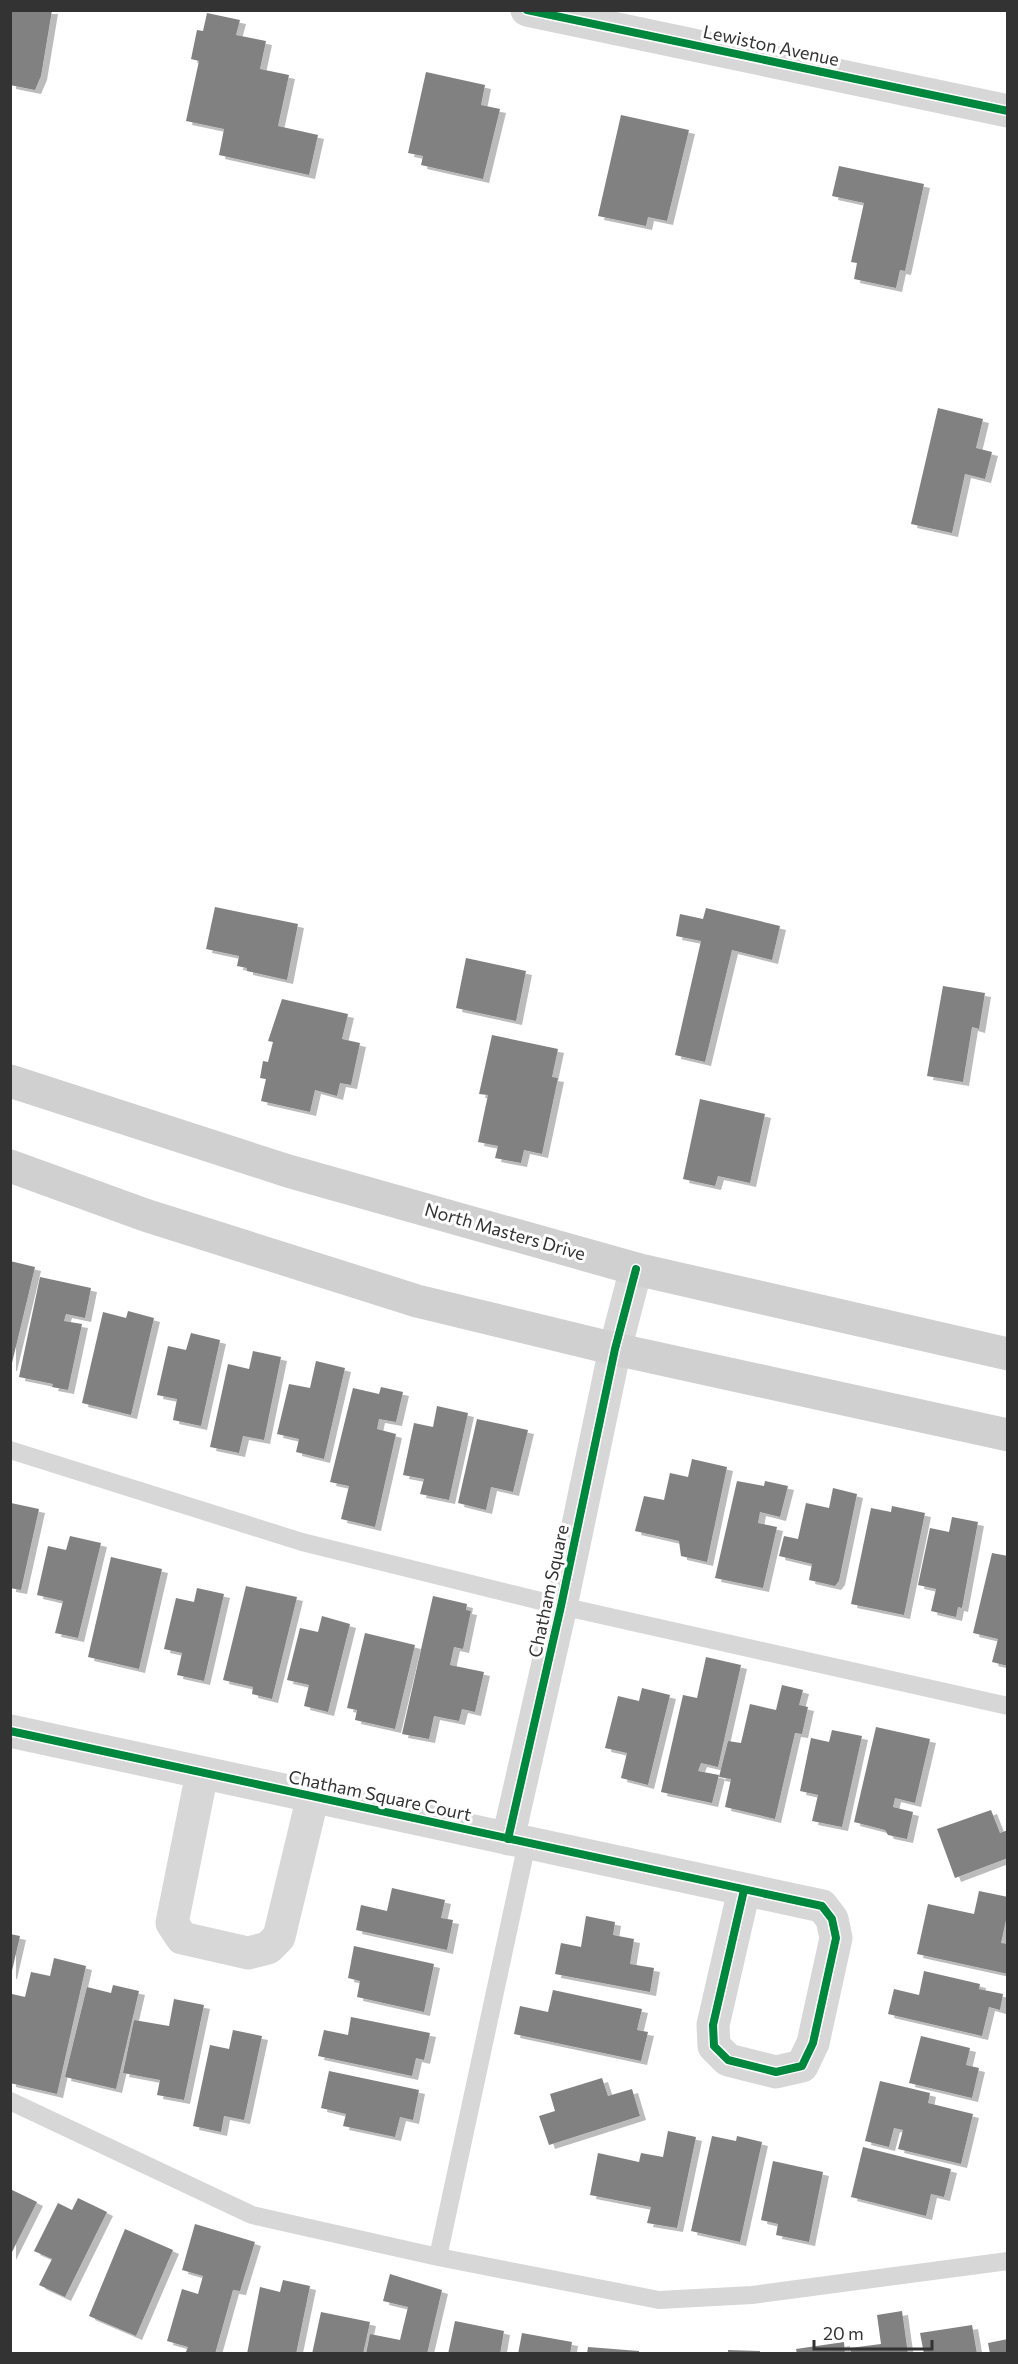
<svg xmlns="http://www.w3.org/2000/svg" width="1018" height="2364" font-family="Commissioner,sans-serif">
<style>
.building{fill:#818181;filter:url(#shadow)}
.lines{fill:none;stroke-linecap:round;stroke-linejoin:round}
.service{stroke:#d7d7d7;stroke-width:18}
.minor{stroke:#d7d7d7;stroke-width:33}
.secondary{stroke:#d0d0d0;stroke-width:33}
.cycleway-casing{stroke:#fff;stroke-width:11}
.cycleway{stroke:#00873e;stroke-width:8}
.labels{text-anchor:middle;stroke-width:6;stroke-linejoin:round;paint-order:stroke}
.street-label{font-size:18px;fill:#333;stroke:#fff}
</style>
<defs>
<filter id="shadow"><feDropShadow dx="6" dy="4" stdDeviation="0" flood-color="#0004"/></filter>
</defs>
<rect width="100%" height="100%" fill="#fff"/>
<!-- building -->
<path class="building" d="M10,10H52L41,76L35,90L10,85Z
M207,13L240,20L236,35L266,41L260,69L289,75L278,126L318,135L309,175L219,155L224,129L186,121L199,61L191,59L197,30L203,31Z
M426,72L485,85L481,105L500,109L483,179L421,165L423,156L408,153Z
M621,115L689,130L667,221L648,217L646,226L598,216Z
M839,166L924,184L905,271L900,270L896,288L854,279L857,263L851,262L864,203L832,196Z
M938,408L983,419L976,448L992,452L985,479L965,474L952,533L911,524Z
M215,907L298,924L287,980L247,971V968L237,966L239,956L206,949Z
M706,908L780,926L772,960L732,950L705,1062L675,1055L701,941L676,936L680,914L703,919Z
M466,958L526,971L516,1021L456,1008Z
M943,986L985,993L979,1029L972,1027L963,1082L927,1076Z
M282,999L348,1014L342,1039L360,1043L351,1085L340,1083L337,1096L315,1090L310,1112L261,1101L266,1079L260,1078L263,1061L268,1062L273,1042L268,1041Z
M492,1035L558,1049L552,1077L558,1078L542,1154L524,1150L521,1163L495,1158L498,1146L478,1142L488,1095L479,1094Z
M700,1099L765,1114L750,1183L718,1176L715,1186L683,1179Z
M10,1261L35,1267L11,1367H10Z
M40,1277L91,1288L85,1318L66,1314L64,1321L82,1324L68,1390L52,1387L53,1384L19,1377Z
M128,1311L154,1318L131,1415L82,1403L103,1312L126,1318Z
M191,1333L220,1340L201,1426L173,1420L177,1399L157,1395L168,1346L186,1350Z
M253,1351L281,1357L264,1440L243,1436L239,1453L210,1447L228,1364L249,1369Z
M316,1361L345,1368L324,1459L296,1452L299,1439L277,1434L289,1384L310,1388Z
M381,1387L403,1392L396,1422L379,1419L377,1429L396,1434L375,1527L341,1519L349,1486L330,1482L353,1388L379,1394Z
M437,1406L468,1413L449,1500L420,1494L424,1479L403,1475L414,1423L433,1427Z
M477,1419L528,1430L513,1492L491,1487L486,1510L458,1503Z
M692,1459L727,1467L707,1562L681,1556L679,1541L635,1531L644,1496L664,1500L670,1473L688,1477Z
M737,1481L764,1486L765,1481L788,1486L780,1517L760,1512L758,1523L777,1527L763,1588L715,1578Z
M833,1488L857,1494L839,1581L835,1586L809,1580L812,1564L779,1556L784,1536L798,1539L806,1503L829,1508Z
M11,1503L39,1509L21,1590L10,1588Z
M892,1506L925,1513L904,1615L851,1604L871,1508L891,1512Z
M952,1517L978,1522L962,1608L958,1607L956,1617L931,1611L936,1589L918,1585L930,1528L949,1532Z
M70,1536L101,1543L78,1638L55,1633L63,1601L37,1595L48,1546L66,1550Z
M992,1553L1008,1556V1666L992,1662L998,1639L973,1633Z
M111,1557L162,1569L139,1669L88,1657Z
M246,1586L297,1597L272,1699L252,1694L253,1687L223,1680Z
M197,1588L224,1594L204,1681L177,1675L182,1653L164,1649L176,1598L194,1602Z
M433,1596L467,1604L466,1610L471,1611L463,1649L454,1647L450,1665L484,1672L475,1712L462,1709L459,1721L434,1716L429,1739L402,1734Z
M322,1616L350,1624L328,1712L304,1706L309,1685L287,1680L300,1628L318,1632Z
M365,1633L415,1645L395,1729L355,1720L357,1710L347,1708Z
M706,1657L741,1665L718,1767L701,1763L698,1771L719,1775L712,1803L661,1792L683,1695L697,1698Z
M782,1685L803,1690L799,1705L808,1707L802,1734L795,1733L775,1819L725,1807L731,1779L719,1777L728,1741L741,1743L750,1704L776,1710Z
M642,1688L670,1695L648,1785L621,1778L627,1753L605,1748L618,1696L639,1701Z
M876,1727L930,1739L915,1803L895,1798L893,1807L913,1812L907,1839L888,1835L885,1830L854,1822Z
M832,1730L862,1736L842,1827L812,1821L818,1795L800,1791L811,1738L829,1742Z
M991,1810L1000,1833L1008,1830V1858L955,1878L937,1829Z
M392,1888L445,1900L441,1918L453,1920L447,1950L356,1930L361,1905L387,1911Z
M979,1891L1008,1897V1911L1001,1943L1008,1944V1974L917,1954L928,1904L974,1914Z
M586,1916L615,1922L613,1935L634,1939L630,1964L654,1968L650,1992L555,1974L561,1943L581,1947Z
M10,1934L20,1936L11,1975H10Z
M354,1946L434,1964L424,2012L357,1997L360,1981L348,1978Z
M54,1958L86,1966L57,2094L10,2083L12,1994L25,1997L31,1972L50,1976Z
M924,1971L980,1984L979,1989L1003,1994L1000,2010L989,2007L982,2036L888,2014L894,1989L919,1995Z
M113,1985L139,1991L116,2089L65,2077L87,1987L111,1993Z
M553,1990L642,2009L637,2030L648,2032L641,2061L514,2034L520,2006L548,2012Z
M174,1999L204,2005L184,2100L157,2095L160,2080L123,2073L134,2020L169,2026Z
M351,2017L430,2033L424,2060L416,2058L412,2076L318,2056L324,2030L348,2035Z
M233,2030L262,2036L244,2120L224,2116L221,2132L193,2126L210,2045L229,2049Z
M921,2036L970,2048L966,2065L979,2068L972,2098L909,2083Z
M329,2071L419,2090L413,2120L400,2117L395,2137L343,2126L346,2114L321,2108Z
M602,2078L608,2096L632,2089L640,2116L549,2145L539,2116L555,2111L550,2094Z
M880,2081L930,2093L928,2103L973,2114L961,2164L898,2149L903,2130L894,2128L889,2147L865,2141Z
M668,2131L696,2137L677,2228L647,2223L651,2207L590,2195L598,2153L639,2162L641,2153L663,2157Z
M712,2136L736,2141L737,2136L762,2142L740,2242L691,2231Z
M863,2147L951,2169L944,2197L931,2194L926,2216L851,2197Z
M773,2161L823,2172L809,2242L776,2235L778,2224L761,2220Z
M10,2189L37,2202L10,2256Z
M78,2198L107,2212L65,2297L39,2285L52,2259L34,2251L58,2203L72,2210Z
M195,2224L255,2242L240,2291L233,2290L215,2354H185L188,2347L167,2341L182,2289L198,2294L203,2276L182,2270Z
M125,2229L173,2250L136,2336L89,2316Z
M390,2274L442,2290L427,2354H366L370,2334L400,2340L408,2307L383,2301Z
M283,2280L310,2286L296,2354H247L260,2287L280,2292Z
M902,2311L908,2354H851L850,2348L881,2344L877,2315Z
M321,2312L370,2322L363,2354H312Z
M455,2321L504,2331L500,2354H448Z
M972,2325L977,2354H924L920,2333Z
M522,2333L572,2342L570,2354H518Z
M1008,2339V2354H990L988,2343Z
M844,2342L845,2354H797L796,2349Z
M588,2347L639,2351V2354H587Z
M728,2350L760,2351V2354H728Z"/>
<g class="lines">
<!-- service -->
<path class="service" d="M10,1450L302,1542L561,1606L1008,1706
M10,2101L252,2215L438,2257L659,2300L752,2295L1008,2261
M438,2257L527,1843"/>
<!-- minor -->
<path class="minor" d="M527,10L1008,111
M10,1731L822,1906L832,1919L836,1938L813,2043L802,2066L776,2072L728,2060L714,2046L713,2025L744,1890
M202,1773L172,1923L182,1938L248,1953L268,1948L279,1937L313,1796
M508,1839L561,1606L615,1349L636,1269"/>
<!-- secondary -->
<path class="secondary" d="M10,1081L288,1171L636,1269L1008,1354
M10,1166L145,1215L417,1301L615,1349L1008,1435"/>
<defs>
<path id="cycleway" d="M527,10L1008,111
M10,1731L822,1906L832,1919L836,1938L813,2043L802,2066L776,2072L728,2060L714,2046L713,2025L744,1890
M508,1839L561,1606L615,1349L636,1269"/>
</defs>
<!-- cycleway casing -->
<use href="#cycleway" class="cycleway-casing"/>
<!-- cycleway -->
<use href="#cycleway" class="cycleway"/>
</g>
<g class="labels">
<!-- street labels -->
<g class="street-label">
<text transform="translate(771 46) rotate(12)" y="6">Lewiston Avenue</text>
<text transform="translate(505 1232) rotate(16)" y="6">North Masters Drive</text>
<text transform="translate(549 1591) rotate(-78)" y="6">Chatham Square</text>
<text transform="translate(380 1796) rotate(12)" y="6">Chatham Square Court</text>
</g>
</g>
<!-- border -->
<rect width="1018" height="2364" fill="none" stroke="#333333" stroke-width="24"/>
<!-- scale -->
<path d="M814 2340v9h118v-9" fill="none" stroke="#333333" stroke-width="3"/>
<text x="823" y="2340" font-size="18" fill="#333333" stroke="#ffffff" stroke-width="4.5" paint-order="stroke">20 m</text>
</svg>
